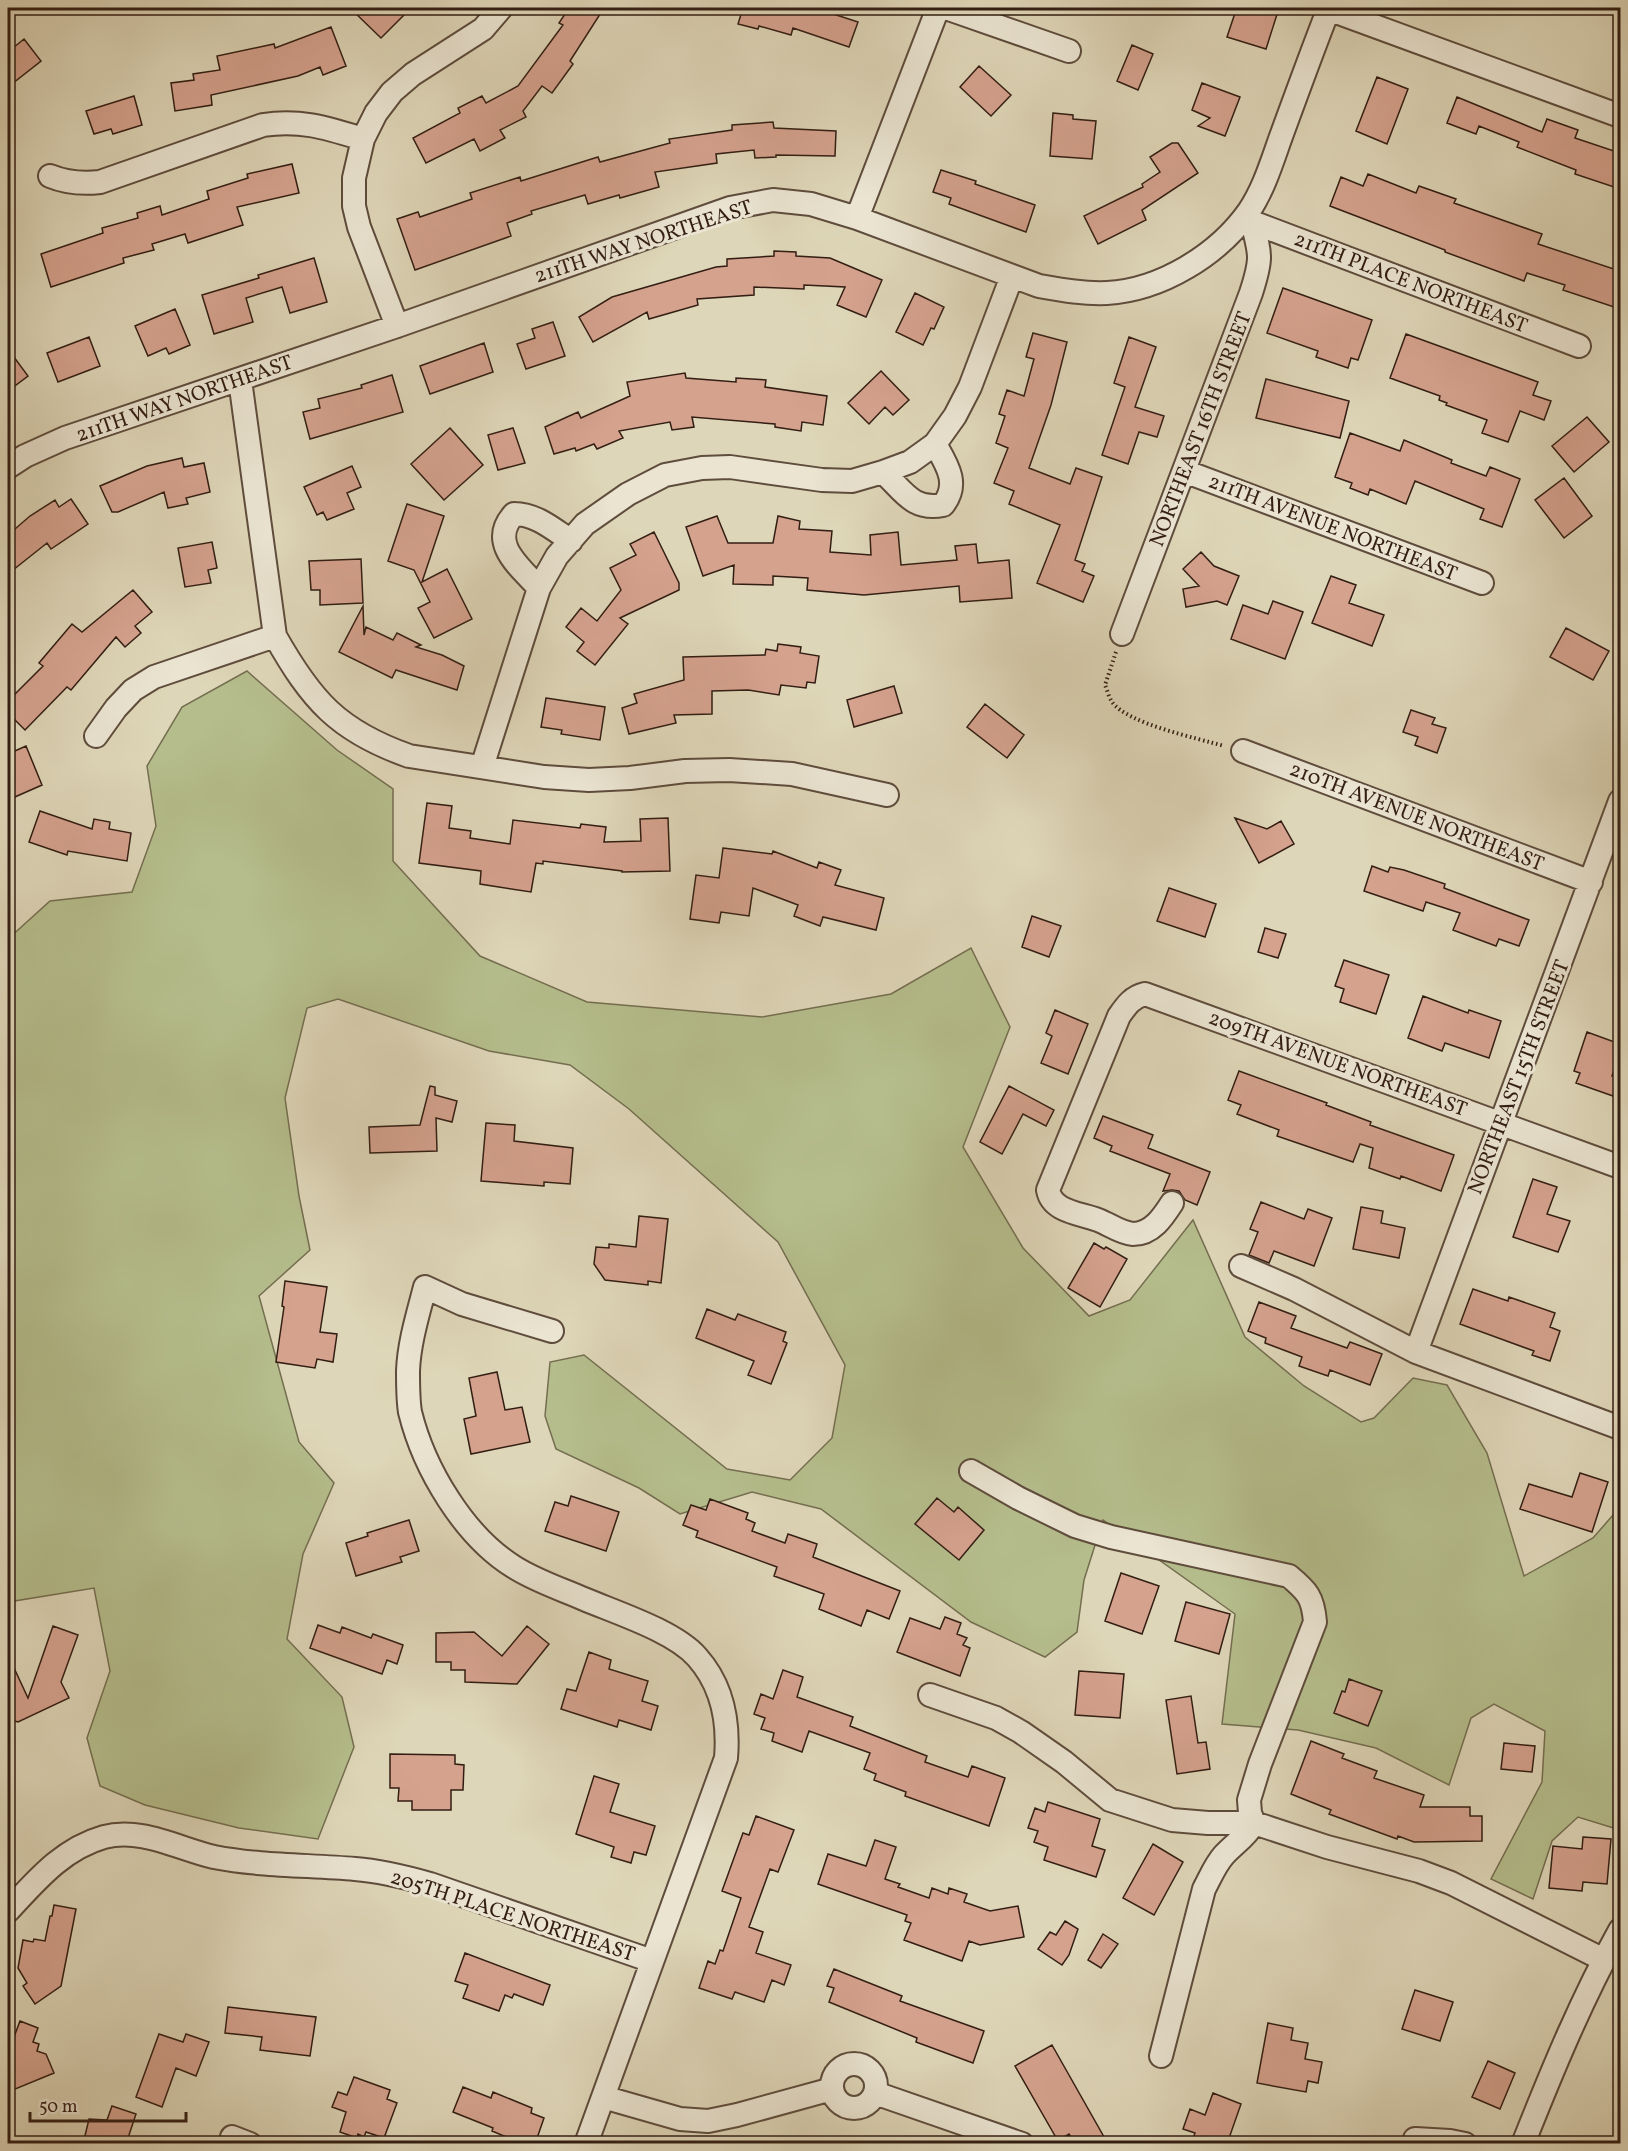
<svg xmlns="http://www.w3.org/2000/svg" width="1628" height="2151" font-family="Vollkorn,serif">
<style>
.green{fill:#b5bd8c;stroke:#746e50;stroke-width:1.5}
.building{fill:#d5a28e;stroke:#331e13;stroke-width:1.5}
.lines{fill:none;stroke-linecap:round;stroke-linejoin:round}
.minor-casing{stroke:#5e4c3c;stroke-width:26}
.path{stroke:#331e13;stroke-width:4;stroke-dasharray:1.5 3;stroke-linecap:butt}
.minor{stroke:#eae4d1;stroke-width:22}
.labels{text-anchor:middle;stroke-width:6;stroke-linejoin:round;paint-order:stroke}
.street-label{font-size:21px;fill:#331e13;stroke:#eae4d1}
</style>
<rect width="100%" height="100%" fill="#ded6b8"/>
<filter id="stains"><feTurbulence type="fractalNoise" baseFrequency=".00333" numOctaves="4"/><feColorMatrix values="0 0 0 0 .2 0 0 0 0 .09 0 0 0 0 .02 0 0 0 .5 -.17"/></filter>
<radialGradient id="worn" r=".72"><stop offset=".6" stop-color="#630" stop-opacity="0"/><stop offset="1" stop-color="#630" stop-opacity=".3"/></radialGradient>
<!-- green -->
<path class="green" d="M247,671L337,750L393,789V861L480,956L587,1002L762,1017L891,994L971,948L1010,1027L963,1147L1023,1248L1089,1316L1130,1300L1193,1220L1245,1337L1304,1386L1361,1422L1374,1418L1413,1378L1447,1385L1487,1453L1524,1576L1593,1538L1620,1507V1830L1578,1817L1552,1841L1533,1899L1491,1879L1542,1782L1545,1731L1494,1704L1471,1718L1449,1785L1376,1748L1298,1730L1222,1724L1235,1614L1103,1520L1084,1580L1077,1632L1045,1657L971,1622L821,1509L752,1492L680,1514L639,1488L556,1449L545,1416L550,1362L584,1355L727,1469L790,1480L832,1438L845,1365L778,1242L629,1109L570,1065L489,1051L338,999L307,1008L285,1098L299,1196L310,1250L259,1296L299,1442L334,1483L303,1554L287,1639L342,1697L354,1747L318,1839L239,1828L145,1805L100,1786L87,1738L110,1671L94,1588L8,1602V939L50,901L132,892L156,826L147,766L182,707Z"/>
<!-- building -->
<path class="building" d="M350,8H411L381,38Z
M569,8H604L570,61L573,64L552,93L542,86L523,111L526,117L500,130L505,138L480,151L474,139L426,163L413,138L460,113L458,108L482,96L486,103L518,86L563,25L559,23Z
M743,8H794L817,14L818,9L858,22L849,47L793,28L791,35L759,26L758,29L738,24Z
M1249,8H1279L1266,49L1227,37L1236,10L1247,14Z
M331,27L346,66L323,75L320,67L298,76L211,95L212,105L175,111L171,83L194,80L193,74L220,70L217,56L274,44L275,48Z
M24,39L41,61L8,87V52Z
M1132,45L1153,54L1138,90L1117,81Z
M979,66L1011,95L991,116L960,87Z
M1377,77L1408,89L1387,144L1356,131Z
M1202,83L1240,97L1225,136L1198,126L1210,118L1192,110Z
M134,96L142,125L113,134L111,129L94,134L86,111Z
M1457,97L1542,132L1547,119L1578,130L1575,138L1620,153V189L1575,174L1576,170L1517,147L1519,142L1479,126L1476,134L1447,123Z
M1053,113L1073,115V119L1096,121L1092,159L1050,156Z
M773,122L774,128L836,131L835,156L776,155V157L755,158L754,150L716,154L717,163L655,172L659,187L620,198L619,195L588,204L585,195L531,211L532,214L507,223L511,236L415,270L397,219L418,212L420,217L472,199L470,193L520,177L521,181L598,157L600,162L670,143L669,139L732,130V125Z
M1172,143H1178L1198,173L1142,210L1146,220L1098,244L1084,216L1143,187L1142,184L1160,172L1150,157Z
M292,164L299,193L237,207L243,225L188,243L185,234L152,244L154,250L123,258L124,263L51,287L41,254L103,233L102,228L138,218L137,213L160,206L162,215L209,199L207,191L248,178L247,174Z
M941,170L976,181L975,184L1035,205L1026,232L949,204L951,198L933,192Z
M1368,174L1416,193L1419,186L1456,199L1454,203L1542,234L1538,244L1620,271V309L1563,290L1565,285L1527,273L1524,281L1445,252V250L1330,206L1341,177L1363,186Z
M774,251L796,252V256L830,258L882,280L866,317L837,305L845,287L804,285V289L754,287V295L697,299L698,305L649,319L647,312L593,342L579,317L612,297L716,267L727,266V259L774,256Z
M314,258L327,302L290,313L282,287L246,298L253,322L214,334L202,295L259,278L258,275Z
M1283,288L1372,320L1358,360L1351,358L1348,368L1316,357L1318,351L1267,333Z
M915,293L944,307L934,329L931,328L923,345L896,332Z
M175,309L190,345L169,354L166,348L148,356L135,326Z
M553,322L565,356L526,369L517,344L535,338L532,329Z
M1033,333L1067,342L1051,405L1029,468L1070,484L1076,468L1102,477L1075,560L1085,564L1082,571L1094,576L1083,602L1037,583L1060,525L1009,504L1014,491L994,483L1008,448L996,443L1005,416L999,414L1007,390L1024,396L1034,359L1026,357Z
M1406,334L1538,382L1533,395L1551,401L1544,420L1520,411L1508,442L1482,433L1487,420L1446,405L1447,403L1439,400L1440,396L1390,378Z
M89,337L100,366L58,382L47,353Z
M1129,337L1156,347L1135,407L1164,416L1157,437L1139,432L1128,464L1102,455L1125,387L1114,383Z
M484,343L493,372L430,394L420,366Z
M8,349L28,376L8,391Z
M881,371L909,400L893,415L885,407L869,424L848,403Z
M685,373L686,378L736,382V378L766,380L765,387L827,396L823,425L802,422L801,431L775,427V424L692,417L694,427L672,430L670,422L619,431L623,438L597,449L594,444L576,451L575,448L554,454L545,427L578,412L581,418L630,396L627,382Z
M392,375L403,412L310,439L303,412L320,408L318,399L362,388L361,385Z
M1266,379L1349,401L1340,438L1256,418Z
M1587,417L1609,442L1574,472L1552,446Z
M450,428L483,465L444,500L411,464Z
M513,428L525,463L498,470L488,435Z
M1350,433L1400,451L1404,440L1452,460L1451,463L1486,476L1490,467L1520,479L1502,527L1480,519L1484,509L1415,481L1406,504L1370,489L1368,495L1350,488L1352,483L1335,477Z
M182,458L184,467L204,463L210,492L186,498L188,504L168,508L164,492L118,512H112L100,486L147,466Z
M352,466L361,487L347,493L354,509L327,520L323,512L317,515L304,487Z
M1564,478L1592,516L1564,538L1535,500Z
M71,499L88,524L51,549L47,543L8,574V535L30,516L55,500L59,507Z
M407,504L444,516L422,582L447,569L472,619L434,638L418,608L430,602L414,570L388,561Z
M717,516L728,543H773L778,516L800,521L799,529L832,531L830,552L871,555L870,535L898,532L901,565L957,560L955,546L976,544L978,563L1009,560L1012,598L960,602L959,586L864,595L807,590L808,578L773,576V585L733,584L734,565L703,576L686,527Z
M654,532L679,583V590L620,618L628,624L595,665L577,651L584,642L566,627L581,608L597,621L621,590L610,568L636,555L630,544Z
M212,542L217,568L208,570L211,583L185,587L178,548Z
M1201,552L1214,566L1239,576L1227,605L1217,601L1186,607L1183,589L1199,586L1183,569Z
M361,559L363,603L320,605V590H311L309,561Z
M1331,576L1356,585L1349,603L1384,615L1372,646L1312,623Z
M133,590L152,612L135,626L141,633L125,647L116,637L71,690L67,687L25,730L8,713V701L43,666L39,663L72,624L82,632Z
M1273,601L1303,612L1285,659L1231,639L1243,605L1268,614Z
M363,606L364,635L366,627L393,640L397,633L421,645L416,647L442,655L464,666L457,690L396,670L392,678L339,652Z
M1566,628L1609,651L1593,680L1550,657Z
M778,644L801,647L800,653L819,656L815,683L807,682L806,688L781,685L779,695L748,690L712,691V714L674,715L676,723L629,734L622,708L637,703L634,694L684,680L683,657L765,655L766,649L777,651Z
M894,686L902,713L854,727L847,700Z
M546,698L605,707L600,740L561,734L562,730L541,727Z
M985,704L1024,735L1007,758L967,727Z
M1411,710L1435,718L1432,724L1446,728L1437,753L1415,745L1418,737L1403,732Z
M26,746L42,785L8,800V754Z
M427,803L452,806L449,828L471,831L470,838L510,844L513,820L580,828L581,824L606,827L604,842L641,841L640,819L668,818L670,871L622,872V871L543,861V864L536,863L531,892L480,884L481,871L419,863Z
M40,811L92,829L94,819L110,822L109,829L131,833L127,861L68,851L67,855L29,842Z
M1235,818L1267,829L1281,821L1294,844L1259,863Z
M723,848L772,854L773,851L817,868L819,862L841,870L835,885L884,898L876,930L823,917L820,926L794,916L798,905L753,888L749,916L721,912L719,923L690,919L696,875L719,878Z
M1372,866L1388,872L1390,867L1404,870L1445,884L1444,888L1529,920L1519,946L1499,939L1496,946L1453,930L1460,913L1426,902L1423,911L1364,891Z
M1169,888L1216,904L1205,937L1157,921Z
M1032,916L1061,926L1049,957L1022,947Z
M1265,928L1286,934L1278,958L1258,952Z
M1344,960L1389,975L1376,1014L1340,1002L1344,989L1335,986Z
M1423,996L1468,1013L1469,1010L1501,1021L1489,1058L1445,1043L1442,1051L1408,1038Z
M1055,1010L1088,1024L1068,1074L1041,1063L1052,1036L1046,1033Z
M1587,1032L1620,1044V1052L1612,1076L1620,1078L1613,1096L1576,1083L1580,1073L1574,1071Z
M1239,1071L1327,1103L1326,1105L1371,1122L1370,1125L1454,1155L1441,1191L1401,1176L1400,1179L1369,1168L1373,1148L1360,1144L1353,1162L1277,1136L1279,1130L1237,1114L1241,1105L1228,1100Z
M430,1086L435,1087V1095L457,1101L452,1122L436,1118L437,1151L370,1153L369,1127L420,1125Z
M1009,1086L1054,1110L1046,1126L1023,1114L1002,1154L980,1142Z
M1103,1116L1153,1135L1148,1148L1210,1172L1197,1205L1185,1200L1179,1191L1172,1190L1163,1191L1170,1174L1110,1151L1112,1146L1094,1138Z
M486,1123L515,1125L514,1141L573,1148L570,1184L544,1182V1186L481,1181Z
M1533,1179L1557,1187L1547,1214L1570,1221L1558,1252L1513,1237Z
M1261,1202L1304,1219L1308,1209L1332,1218L1314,1266L1274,1251L1269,1263L1249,1255L1258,1232L1250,1229Z
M1361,1207L1383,1211L1381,1223L1405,1228L1399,1258L1353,1249Z
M639,1216L668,1219L661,1283L648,1281V1285L605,1280L594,1264L596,1247L609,1248V1244L636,1247Z
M1094,1243L1104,1249L1106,1247L1127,1259L1100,1307L1068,1288Z
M285,1281L327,1287L320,1332L337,1334L333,1362L317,1359L315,1368L276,1362L284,1307L282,1306Z
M1473,1289L1508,1301L1509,1297L1555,1313L1550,1327L1560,1331L1550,1361L1532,1355L1534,1351L1460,1324Z
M1259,1302L1296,1316L1291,1328L1347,1348L1350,1342L1382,1354L1370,1385L1330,1370L1328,1376L1299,1366L1302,1357L1265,1343L1266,1338L1248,1331Z
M707,1309L735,1320L738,1314L786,1332L783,1341L787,1343L771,1384L748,1375L754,1361L696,1338Z
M497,1372L505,1410L522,1407L530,1442L471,1454L464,1419L476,1416L469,1378Z
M1580,1473L1608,1482L1592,1532L1520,1509L1529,1484L1572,1497Z
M571,1496L619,1512L606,1551L545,1531L555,1502L568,1506Z
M937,1498L954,1512L958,1507L984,1530L959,1560L915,1524Z
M710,1499L748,1513L746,1519L755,1523L752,1531L785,1543L788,1534L817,1544L813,1557L900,1591L889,1619L867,1610L861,1626L819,1609L824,1594L774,1576L777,1567L696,1537L698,1531L683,1525L691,1505L706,1510Z
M409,1520L419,1551L400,1557L402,1562L356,1576L346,1543L368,1536L367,1533Z
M1121,1573L1159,1586L1142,1634L1105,1621Z
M1186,1602L1230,1614L1219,1654L1175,1641Z
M945,1617L961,1623L957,1634L967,1638L963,1645L970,1648L960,1676L897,1652L910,1618L940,1629Z
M318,1625L340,1633L342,1627L371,1638L373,1634L403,1645L397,1664L387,1660L382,1674L310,1648Z
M53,1626L78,1635L61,1682L69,1698L18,1722L8,1719V1655L28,1698Z
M527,1626L549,1644L517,1684L465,1682V1670H451V1662H436V1633L474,1632L502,1656Z
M589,1652L611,1660L609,1669L648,1681L642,1701L658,1706L651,1730L619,1720L617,1727L561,1709L567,1689L576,1691Z
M783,1670L803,1677L797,1697L853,1717L850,1726L927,1756L925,1762L968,1777L972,1766L1005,1778L989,1826L905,1796L906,1792L874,1780L876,1774L864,1769L870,1753L809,1731L802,1752L772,1741L774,1733L761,1729L765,1718L754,1714L761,1694L773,1699Z
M1079,1671L1124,1674L1120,1718L1075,1715Z
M1349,1679L1382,1691L1368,1726L1334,1713L1342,1691L1345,1692Z
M1191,1696L1198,1743L1206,1742L1210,1769L1177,1774L1166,1700Z
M1311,1741L1344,1754L1342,1758L1377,1771L1374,1778L1424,1795L1420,1807H1470V1816H1482V1841L1414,1842L1398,1836L1397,1839L1329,1814L1331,1810L1291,1794Z
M1504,1743L1535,1746L1532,1772L1501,1769Z
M390,1754L455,1755V1764L464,1765L463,1790H451V1810H412V1801H398L399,1788H390Z
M594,1776L619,1784L610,1812L655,1826L646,1855L634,1852L631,1863L611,1857L614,1847L576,1834Z
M1048,1802L1100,1819L1092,1846L1105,1850L1096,1877L1044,1860L1048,1847L1034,1842L1038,1831L1028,1828L1035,1808L1045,1812Z
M756,1816L794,1830L778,1872L770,1869L749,1927L763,1932L756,1953L791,1965L784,1985L772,1980L764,2002L735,1992L732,1999L699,1988L708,1961L715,1964L720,1950L723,1951L741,1898L722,1891L743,1833L749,1835Z
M1583,1837L1611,1839L1607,1884L1583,1882L1582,1891L1549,1888L1553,1846L1582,1849Z
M875,1840L896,1847L885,1879L900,1884L898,1887L929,1898L932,1888L948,1894L949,1888L967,1894L964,1902L990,1911L1018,1906L1024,1937L980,1945L969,1941L962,1961L904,1940L911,1923L905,1921L907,1915L818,1884L828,1854L866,1866Z
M1153,1844L1183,1862L1154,1915L1123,1898Z
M54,1905L76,1909L61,1986L35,2004L23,1986L27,1983L18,1968L23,1940L33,1942L34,1939L45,1941L50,1916H52Z
M1065,1921L1078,1929L1069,1955L1062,1965L1038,1949L1050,1932L1056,1935Z
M1103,1934L1118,1944L1101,1968L1088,1960Z
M465,1953L550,1985L543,2005L514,1994L512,1998L505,1995L499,2011L463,1998L468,1985L455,1981Z
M834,1969L902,1996L900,2001L984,2031L973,2063L916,2042L917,2038L829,2002L834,1988L827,1986Z
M1415,1990L1453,2002L1440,2041L1402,2029Z
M228,2007L316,2017L310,2056L260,2050L262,2037L225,2033Z
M20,2021L38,2028L33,2042L39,2044L37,2051L46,2054L54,2073L8,2092V2053Z
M1268,2023L1293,2028L1291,2040L1308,2043L1305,2059L1322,2062L1318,2083L1308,2081L1306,2092L1257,2083Z
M159,2034L183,2042L186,2034L209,2042L196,2076L176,2068L162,2107L136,2097Z
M1052,2045L1108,2144H1075L1069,2134L1058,2141L1015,2066Z
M1488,2061L1515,2073L1500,2109L1472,2097Z
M354,2077L390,2090L387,2099L397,2103L384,2138L366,2132L364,2137L358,2134L357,2138L340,2132L346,2112L332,2107L338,2092L347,2095Z
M463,2087L491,2098L493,2092L532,2108L531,2113L544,2118L535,2144H523L492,2131L493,2128L453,2112Z
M1213,2093L1241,2104L1227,2144H1191L1195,2133L1183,2129L1190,2109L1205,2115Z
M112,2106L136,2114L126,2144H83L89,2119L107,2120Z"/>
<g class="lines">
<defs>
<path id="minor" d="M946,8L1069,51
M1328,9L1620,116
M50,176C67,183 82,184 100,182L263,125C300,119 327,128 363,139
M857,218L938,8
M1244,219L1579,346
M397,326L359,227L354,206V178L363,139L376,113L392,92L413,74L483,29L501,8
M240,380L275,636C311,700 338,731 409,756L544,777L589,780L630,778L685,771L729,770L792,774L887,795
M8,467L25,456L65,438L397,326L730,208L773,200L811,204L857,218L1039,286C1062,290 1084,294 1107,293C1161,290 1218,255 1249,211C1265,187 1273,158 1283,131C1298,90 1313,49 1329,8
M1184,471L1482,583
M883,472C903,490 912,511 943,505C960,484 947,465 935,444
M539,588C519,566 488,543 514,514C536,514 553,529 571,541
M1122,634L1251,293C1262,259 1261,256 1252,222
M96,736L116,708L133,690L154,677L275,636
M1243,751L1591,882
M482,767L539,588L557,556L585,524L628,494L665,475L702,468L730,467L822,480L852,481L883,472L910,462L935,444L955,416L970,387L1012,276
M1172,1203C1163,1217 1152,1234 1133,1234C1120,1233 1109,1224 1098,1220C1080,1213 1052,1212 1048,1190L1119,1016C1126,1006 1132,997 1145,994L1620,1167
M1241,1266L1294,1289L1416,1352L1620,1428
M552,1331L462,1304L425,1287C418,1314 409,1343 408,1371C408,1384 408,1400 410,1412C424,1469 464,1536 514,1567C536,1581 561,1589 584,1599C617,1613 674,1631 697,1657C722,1685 729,1722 726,1758L586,2144
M1416,1352L1620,801
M971,1471L1018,1498L1075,1526L1111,1537L1289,1576C1307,1591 1313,1597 1315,1622L1260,1764L1249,1800L1250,1813L1254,1823C1246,1837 1234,1844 1224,1855C1215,1865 1210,1878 1204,1889L1161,2056
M930,1695L996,1718L1021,1732L1064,1762L1110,1800L1172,1820L1208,1823H1254L1327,1847L1419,1871L1451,1883L1604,1960
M8,1911C36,1881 62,1849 104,1837C141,1827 179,1849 214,1857C260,1866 308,1865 355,1869C381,1871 405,1877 430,1884L652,1961
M832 2086a22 22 0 1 1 44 0a22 22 0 1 1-44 0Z
M875,2093L1022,2144
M603,2097L680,2119L708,2121L737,2115L832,2089
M232,2137L250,2144
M1415,2139L1450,2141L1465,2144
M1523,2144C1552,2071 1582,1998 1620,1930"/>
</defs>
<!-- minor casing -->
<use href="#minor" class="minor-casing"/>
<!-- path -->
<path class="path" d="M1116,652L1105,685C1107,690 1109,697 1112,702C1128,724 1197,738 1224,746"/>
<!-- minor -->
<use href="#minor" class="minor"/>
</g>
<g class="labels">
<!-- street labels -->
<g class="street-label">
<text transform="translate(643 241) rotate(-18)" y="7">211TH WAY NORTHEAST</text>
<text transform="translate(1411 282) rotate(21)" y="7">211TH PLACE NORTHEAST</text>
<text transform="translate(184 398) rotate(-19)" y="7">211TH WAY NORTHEAST</text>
<text transform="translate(1200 429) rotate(-69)" y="7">NORTHEAST 16TH STREET</text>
<text transform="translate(1333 527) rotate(21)" y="7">211TH AVENUE NORTHEAST</text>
<text transform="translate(1417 816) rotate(21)" y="7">210TH AVENUE NORTHEAST</text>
<text transform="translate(1338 1063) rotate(20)" y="7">209TH AVENUE NORTHEAST</text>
<text transform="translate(1518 1077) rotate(-69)" y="7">NORTHEAST 15TH STREET</text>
<text transform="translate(513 1915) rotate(18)" y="7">205TH PLACE NORTHEAST</text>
</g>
</g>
<!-- margin -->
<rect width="1628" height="2151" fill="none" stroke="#ded6b8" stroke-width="30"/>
<rect x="9" y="9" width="1610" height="2133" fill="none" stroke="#331e13" stroke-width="3"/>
<rect x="15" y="15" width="1598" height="2121" fill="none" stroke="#331e13" stroke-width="1.5"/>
<!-- scale -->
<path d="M30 2112v9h156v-9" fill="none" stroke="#331e13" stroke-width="3"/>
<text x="39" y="2112" font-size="18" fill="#331e13" stroke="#eae4d1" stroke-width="4.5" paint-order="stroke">50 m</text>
<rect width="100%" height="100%" filter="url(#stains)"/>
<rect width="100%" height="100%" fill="url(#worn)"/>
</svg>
